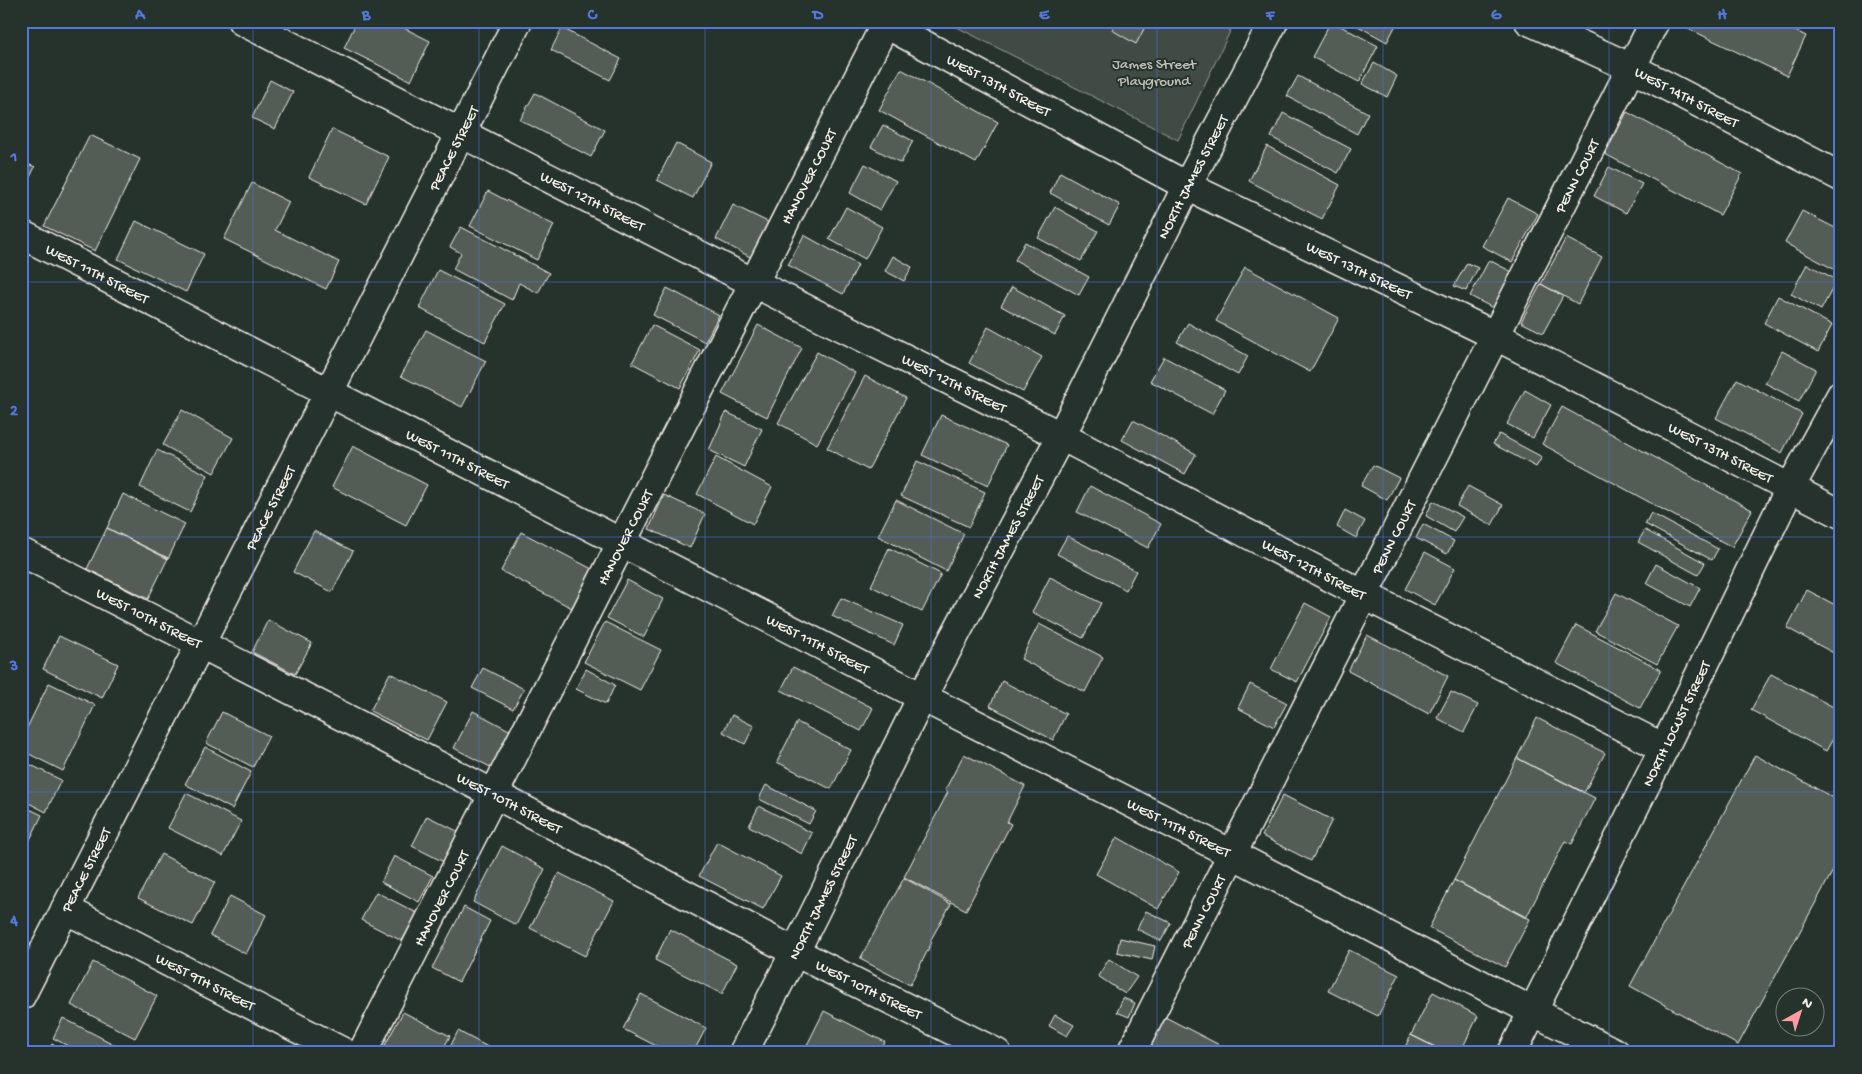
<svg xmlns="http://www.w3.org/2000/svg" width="1862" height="1074" font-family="'Gochi Hand',sans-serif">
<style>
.green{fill:#414b45;stroke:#9a9e96}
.building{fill:#525c55;stroke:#f4f1e8}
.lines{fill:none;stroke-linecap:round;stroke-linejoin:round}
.minor-casing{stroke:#f4f1e8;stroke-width:31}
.minor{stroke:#26332d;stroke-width:28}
.grid{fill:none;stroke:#5377dc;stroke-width:1;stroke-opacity:0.55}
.labels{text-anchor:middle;stroke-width:4;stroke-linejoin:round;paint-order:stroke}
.park-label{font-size:15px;fill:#bebfb7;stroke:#26332d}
.street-label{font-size:15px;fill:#f4f1e8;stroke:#26332d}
.neatline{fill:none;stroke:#5377dc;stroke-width:2}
.grid-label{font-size:16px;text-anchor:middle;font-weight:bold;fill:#5377dc}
</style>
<rect width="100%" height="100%" fill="#26332d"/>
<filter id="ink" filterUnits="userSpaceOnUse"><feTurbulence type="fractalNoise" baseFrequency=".02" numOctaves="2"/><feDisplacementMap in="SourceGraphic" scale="10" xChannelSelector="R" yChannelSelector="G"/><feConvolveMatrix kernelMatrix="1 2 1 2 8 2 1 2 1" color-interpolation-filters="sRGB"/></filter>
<g filter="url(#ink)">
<!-- green -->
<path class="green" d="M945,21H1235L1178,140Z"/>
<!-- building -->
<path class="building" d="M357,21H390L430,41L411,81L344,48Z
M1116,21H1148L1136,44L1112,30Z
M1331,21L1378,46L1359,82L1312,57Z
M1349,21H1398L1387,42Z
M1685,21H1775L1806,36L1787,76L1683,26Z
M562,28L621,59L610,80L551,50Z
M1374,63L1397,76L1387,97L1362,84Z
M901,69L998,122L976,163L879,110Z
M1298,76L1368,113L1357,134L1287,96Z
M270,80L293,92L275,129L252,118Z
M535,93L605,130L591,157L520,120Z
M1627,112L1742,174L1720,215L1605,154Z
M1283,113L1351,149L1338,173L1271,137Z
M883,125L913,141L901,163L871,147Z
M332,129L389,157L366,204L309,177Z
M90,135L140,159L95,251L44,226Z
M676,143L711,162L693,198L657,180Z
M1267,146L1340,185L1322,219L1249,181Z
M21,161L35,167L21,195Z
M865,164L896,181L880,210L850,193Z
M1609,167L1642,184L1626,213L1594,196Z
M1060,172L1120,205L1109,225L1050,193Z
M252,183L289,202L275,230L339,262L326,289L224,239Z
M488,191L554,225L537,260L470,226Z
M1508,198L1538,214L1512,262L1482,246Z
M733,205L774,225L756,260L716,239Z
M846,207L882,227L865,259L829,239Z
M1055,207L1098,231L1081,261L1038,238Z
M1802,211L1841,231V273L1785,243Z
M136,221L204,254L186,292L118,259Z
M461,227L549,273L538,293L519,283L512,300L453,269L461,253L450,247Z
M804,235L858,265L843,294L788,265Z
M1566,238L1602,257L1578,304L1541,284Z
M1025,242L1089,277L1079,295L1015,260Z
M893,256L912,267L904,281L885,271Z
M1489,260L1514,273L1495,309L1470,296Z
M1467,263L1478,268L1466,291L1454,286Z
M1807,264L1837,280L1821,310L1791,294Z
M1245,267L1339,318L1310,372L1216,321Z
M438,270L505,304L485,342L419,308Z
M1541,284L1563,296L1543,333L1521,322Z
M1012,287L1065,316L1055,335L1001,306Z
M667,288L719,315L705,342L653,315Z
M1778,296L1832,325L1818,352L1764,323Z
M1188,323L1248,356L1238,375L1177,342Z
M652,325L700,350L680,388L632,363Z
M758,325L802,348L767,417L722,394Z
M988,327L1042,357L1023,392L969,363Z
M426,330L486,361L462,407L401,376Z
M1782,351L1816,369L1799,401L1765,383Z
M817,352L855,373L817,444L778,423Z
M1164,357L1225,390L1212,414L1150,381Z
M865,376L906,398L868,470L827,448Z
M1737,379L1802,414L1782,453L1716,418Z
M1525,390L1551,405L1533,438L1507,424Z
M1562,407L1752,510L1732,547L1542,444Z
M182,410L233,438L214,473L163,445Z
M726,412L762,429L744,467L709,450Z
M941,415L1007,445L988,486L922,455Z
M1133,420L1196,454L1185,474L1122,440Z
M1499,434L1542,457L1536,467L1493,444Z
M353,446L427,485L406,525L332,487Z
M157,450L208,475L190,512L140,487Z
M716,457L772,487L753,524L697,494Z
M917,461L985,492L969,527L901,496Z
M1373,465L1399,478L1387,500L1361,486Z
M1090,486L1161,524L1148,548L1077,512Z
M1468,486L1503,505L1492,525L1457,506Z
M123,494L185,524L168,559L107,528Z
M664,495L705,514L690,548L649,529Z
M896,500L964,534L946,571L878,536Z
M1433,501L1463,517L1454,532L1426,516Z
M1345,510L1365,521L1356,538L1337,527Z
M1651,513L1718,549L1712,560L1645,524Z
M1423,524L1454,541L1447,554L1416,538Z
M107,528L168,558L148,599L87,569Z
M1645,530L1705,563L1698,575L1638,542Z
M314,531L353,551L332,592L293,572Z
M521,532L592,569L572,608L501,571Z
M1067,536L1136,571L1126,590L1057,554Z
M889,548L941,574L922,612L871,586Z
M1425,552L1455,568L1435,605L1405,589Z
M1656,564L1700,588L1690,607L1646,583Z
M1050,577L1101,603L1083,638L1032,612Z
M627,580L663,599L644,637L607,618Z
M1807,590L1841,608V657L1787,628Z
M1616,593L1678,626L1657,664L1595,631Z
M841,598L903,625L894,645L832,616Z
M1305,603L1331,617L1297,682L1271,669Z
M268,620L312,643L295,674L252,652Z
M605,622L661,650L640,690L584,662Z
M1039,624L1103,657L1085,692L1021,659Z
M1576,625L1661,670L1640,708L1556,663Z
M1367,635L1448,676L1429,714L1348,671Z
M59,636L118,664L102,698L43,669Z
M793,667L873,708L861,731L781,690Z
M483,668L524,689L513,709L472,688Z
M586,669L615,685L606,704L576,689Z
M390,673L447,702L427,740L370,711Z
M1771,674L1841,711V725L1826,751L1751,710Z
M1002,681L1066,714L1053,740L990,706Z
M49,683L95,705L63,771L21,750V740Z
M1250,684L1287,703L1274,727L1238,708Z
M1451,692L1478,705L1464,732L1437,718Z
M473,711L511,731L492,768L454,748Z
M222,712L269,736L253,767L206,743Z
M732,715L754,726L745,744L723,732Z
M1537,718L1605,753L1584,793L1517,758Z
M797,722L851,750L831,789L777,762Z
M205,747L251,772L232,809L185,784Z
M964,754L1025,786L1007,822L1011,824L966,910L904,877L948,792L945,790Z
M1755,755L1841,802V856L1738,1045L1630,986Z
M1517,758L1595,798L1572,844L1565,841L1526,918L1454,880Z
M21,760L61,780L46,812L21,799Z
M766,785L816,811L809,824L759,799Z
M186,793L241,821L223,856L168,828Z
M1283,795L1332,820L1311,861L1262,836Z
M21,805L42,815L21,858Z
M759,806L812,833L802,854L749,826Z
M427,816L459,832L444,862L412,846Z
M1117,837L1179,872L1158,909L1096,874Z
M717,842L781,876L763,909L699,876Z
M502,846L545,869L516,925L473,902Z
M161,854L215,882L193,925L138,898Z
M394,856L433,876L419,902L381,882Z
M559,873L614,901L585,956L530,928Z
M904,878L951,904L930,941L932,942L910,985L860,959Z
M1454,880L1530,919L1505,967L1429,928Z
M376,892L417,913L402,941L361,920Z
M230,896L266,915L246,954L210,935Z
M464,907L490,921L459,982L432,968Z
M1146,911L1171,923L1161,941L1137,929Z
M670,929L737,964L722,994L655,960Z
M1120,938L1155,946L1152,960L1117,952Z
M1349,950L1399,975L1378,1016L1328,991Z
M1109,959L1137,977L1125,994L1098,976Z
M93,962L157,996L135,1038L71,1005Z
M1433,992L1478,1016L1460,1053H1447L1411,1035Z
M641,994L706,1028L693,1053H670L623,1029Z
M1123,998L1135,1003L1129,1017L1117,1012Z
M824,1011L885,1042L880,1053H813L805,1049Z
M403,1012L450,1036L441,1053H400L385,1045Z
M1055,1015L1074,1025L1067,1036L1049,1026Z
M1165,1017L1235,1053H1147Z
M63,1018L129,1052L128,1053H81L53,1038Z
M458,1031L499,1053H447Z
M1411,1035L1447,1053H1402Z
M52,1044L69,1053H47Z"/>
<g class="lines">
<defs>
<g id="minor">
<path id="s1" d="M242,21L754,283L1061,436L1364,595L1664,748"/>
<path id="s2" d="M880,21L1187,186L1496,336L1841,514"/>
<path id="s3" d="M1529,21L1632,68L1841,177"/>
<path id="s4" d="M21,234L922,697L1232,854L1534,1012L1616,1053"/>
<path id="s5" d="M21,552L494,794L795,952L997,1053"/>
<path id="s6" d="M65,909L345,1053"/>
<path id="s7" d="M21,996L518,21"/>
<path id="s8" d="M362,1053L887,21"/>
<path id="s9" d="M743,1053L795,952L922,697L1061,436L1187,186L1274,21"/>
<path id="s10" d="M1131,1053L1655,21"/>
<path id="s11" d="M1512,1053L1664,748L1790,488L1841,395"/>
</g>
</defs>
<!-- minor casing -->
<use href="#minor" class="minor-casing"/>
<!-- minor -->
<use href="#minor" class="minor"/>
</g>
</g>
<!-- grid -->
<path class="grid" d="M253,21V1053M479,21V1053M705,21V1053M931,21V1053M1157,21V1053M1383,21V1053M1609,21V1053M21,282H1841M21,537H1841M21,792H1841"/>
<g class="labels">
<!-- park labels -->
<g class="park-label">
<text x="1154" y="68">James Street<tspan x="1154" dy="17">Playground</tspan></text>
</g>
<!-- street labels -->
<g class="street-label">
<text dy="5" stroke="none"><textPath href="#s2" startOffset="135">WEST 13TH STREET</textPath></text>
<text dy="5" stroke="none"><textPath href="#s3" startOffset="175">WEST 14TH STREET</textPath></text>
<text dy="5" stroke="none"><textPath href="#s7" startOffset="952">PEACE STREET</textPath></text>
<text dy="5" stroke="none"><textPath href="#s8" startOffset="984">HANOVER COURT</textPath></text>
<text dy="5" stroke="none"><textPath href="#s10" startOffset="984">PENN COURT</textPath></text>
<text dy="5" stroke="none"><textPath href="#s9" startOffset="985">NORTH JAMES STREET</textPath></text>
<text dy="5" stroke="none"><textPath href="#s1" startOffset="394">WEST 12TH STREET</textPath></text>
<text dy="5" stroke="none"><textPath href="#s2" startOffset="540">WEST 13TH STREET</textPath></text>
<text dy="5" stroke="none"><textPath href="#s4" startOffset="86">WEST 11TH STREET</textPath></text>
<text dy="5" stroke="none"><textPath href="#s1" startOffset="799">WEST 12TH STREET</textPath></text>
<text dy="5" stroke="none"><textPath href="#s2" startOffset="945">WEST 13TH STREET</textPath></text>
<text dy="5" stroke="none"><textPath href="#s4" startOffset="491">WEST 11TH STREET</textPath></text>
<text dy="5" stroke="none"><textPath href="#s7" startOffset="548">PEACE STREET</textPath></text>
<text dy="5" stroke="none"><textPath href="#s8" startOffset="579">HANOVER COURT</textPath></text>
<text dy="5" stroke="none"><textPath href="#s9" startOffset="580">NORTH JAMES STREET</textPath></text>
<text dy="5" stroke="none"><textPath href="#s10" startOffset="579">PENN COURT</textPath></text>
<text dy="5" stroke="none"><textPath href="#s1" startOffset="1204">WEST 12TH STREET</textPath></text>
<text dy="5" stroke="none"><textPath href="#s5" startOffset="144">WEST 10TH STREET</textPath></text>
<text dy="5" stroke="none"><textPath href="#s4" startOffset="896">WEST 11TH STREET</textPath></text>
<text dy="5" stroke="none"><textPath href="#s11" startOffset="368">NORTH LOCUST STREET</textPath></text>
<text dy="5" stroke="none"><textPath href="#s5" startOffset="549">WEST 10TH STREET</textPath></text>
<text dy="5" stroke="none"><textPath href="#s4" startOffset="1301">WEST 11TH STREET</textPath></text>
<text dy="5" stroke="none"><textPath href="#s7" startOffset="142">PEACE STREET</textPath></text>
<text dy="5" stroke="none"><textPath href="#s9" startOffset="175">NORTH JAMES STREET</textPath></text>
<text dy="5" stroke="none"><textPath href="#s8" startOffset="174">HANOVER COURT</textPath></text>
<text dy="5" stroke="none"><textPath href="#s10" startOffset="159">PENN COURT</textPath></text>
<text dy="5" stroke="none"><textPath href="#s6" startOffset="158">WEST 9TH STREET</textPath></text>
<text dy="5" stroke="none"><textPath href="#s5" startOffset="954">WEST 10TH STREET</textPath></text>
</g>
</g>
<!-- margin -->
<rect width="1862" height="1074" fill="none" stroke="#26332d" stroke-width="55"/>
<!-- north arrow -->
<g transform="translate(1800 1012) rotate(39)"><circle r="24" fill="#26332d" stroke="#787f78"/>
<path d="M0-4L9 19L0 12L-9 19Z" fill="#ff9aa2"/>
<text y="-8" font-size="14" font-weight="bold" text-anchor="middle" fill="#f4f1e8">N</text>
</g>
<rect x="28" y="28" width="1806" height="1018" class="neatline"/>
<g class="grid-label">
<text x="140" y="19">A</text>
<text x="366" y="19">B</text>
<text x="592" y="19">C</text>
<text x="818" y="19">D</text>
<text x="1044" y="19">E</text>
<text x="1270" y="19">F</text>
<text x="1496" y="19">G</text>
<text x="1722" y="19">H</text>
<text x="14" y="161">1</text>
<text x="14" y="415">2</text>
<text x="14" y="670">3</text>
<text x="14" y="925">4</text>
</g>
</svg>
